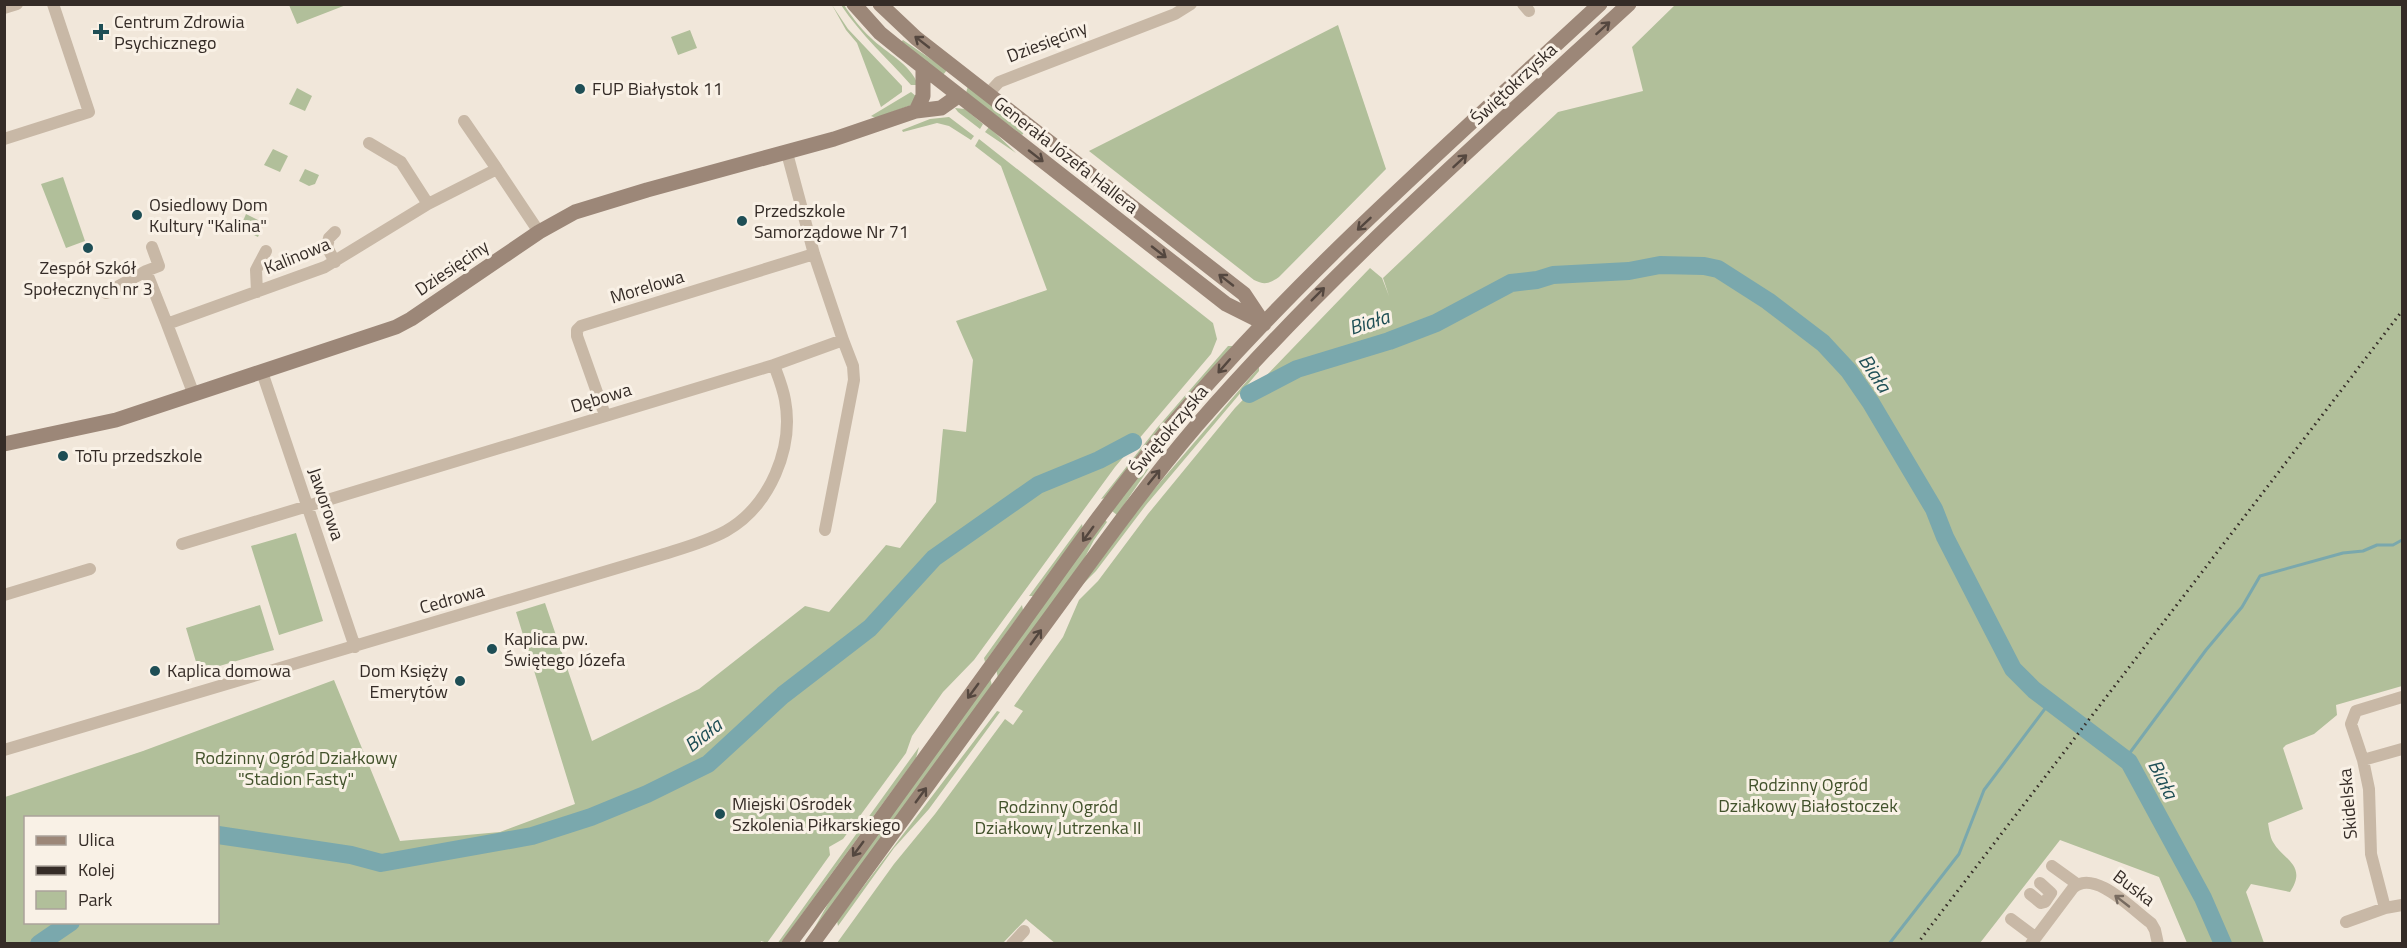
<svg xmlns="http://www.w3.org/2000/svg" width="2407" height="948" font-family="'Titillium Web',sans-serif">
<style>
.green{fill:#b1bf9a;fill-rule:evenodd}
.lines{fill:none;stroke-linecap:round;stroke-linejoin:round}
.stream{stroke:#7aa8ad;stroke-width:3}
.river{stroke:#7aa8ad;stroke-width:18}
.street{stroke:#c8b8a6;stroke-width:12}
.secondary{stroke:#9c8778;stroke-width:15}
.rail{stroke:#352c27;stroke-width:3;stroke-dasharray:1.5 4.5;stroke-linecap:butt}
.oneway{stroke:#54473f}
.oneway2{stroke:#776b60}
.poi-dot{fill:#1e4e55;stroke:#f9f1e6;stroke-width:2}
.labels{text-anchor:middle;stroke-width:6;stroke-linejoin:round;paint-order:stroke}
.poi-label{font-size:18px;fill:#352c27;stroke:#f9f1e6;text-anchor:start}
.street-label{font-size:18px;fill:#352c27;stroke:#f9f1e6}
.park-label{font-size:18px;fill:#42522b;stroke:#f9f1e6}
.water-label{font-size:20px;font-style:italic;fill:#1e4e55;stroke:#f9f1e6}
</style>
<rect width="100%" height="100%" fill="#f1e7da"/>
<!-- green -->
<path class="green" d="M1676,4L2402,5V686L2336,705L2337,715L2314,734L2286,745L2283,748L2303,809L2268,823C2269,828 2270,837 2273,842C2283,860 2308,865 2290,892L2251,884L2246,892L2264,943H2187L2159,877L2060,840L1980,943L1056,944L1026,919L1003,943H837L894,864L935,814L1005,719L1013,725L1023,711L1014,706L1063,637L1079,600L1098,581L1148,514L1235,408L1370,268L1382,278L1389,296L1383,278L1558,112L1643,91L1632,47Z
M289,5H346L297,24Z
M832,5L848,29L902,86V92L881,107L857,43L846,30Z
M841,5H844C852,17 860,28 871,38C886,53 911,64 918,85H911C887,58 861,35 841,5Z
M1338,25L1386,169L1279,277C1269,284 1264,285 1254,280L1089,151Z
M690,30L697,48L678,55L671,37Z
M903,40L947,70L943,75L901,42Z
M968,86L1025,131L1022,135L966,93Z
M297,88L312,96L305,111L289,104Z
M911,92L917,97L911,105L876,118L871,116Z
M955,108L965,109L983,124L980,129L958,112Z
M949,117L974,136L971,140L949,126L937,123L903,132L902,130L930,119Z
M989,127L1016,153L985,132Z
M979,139L1213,323L1217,339L1211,354L1115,467L974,660L943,692L912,736L906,753L843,839L829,847L830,855L767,943L761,941L760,944L5,943V797L143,751L334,680L400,841L500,832L575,804L516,612L545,603L592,741L699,689L805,606L829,612L886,545L900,548L936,502L943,429L966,432L973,360L956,321L1047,290L1001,166L975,146ZM26,818H218V922H26Z
M273,149L288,156L280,172L264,165Z
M305,169L319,175L315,184L309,186L299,181Z
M63,177L85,241L66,248L41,184Z
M246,214L264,223L258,237L240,228Z
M1228,346H1233L1105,498L1101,499L1157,428Z
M1259,367V371L1146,505L1096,571L1081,586L1144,501Z
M1146,466L1149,468L1117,515L1112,511Z
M1105,520L1107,522L1094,540L1084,559L998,678L996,669Z
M1082,524L1083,529L1035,596H1029Z
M296,533L323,621L279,635L251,546Z
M260,605L274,650L199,672L186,628Z
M1022,605L1023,610L985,662L984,658Z
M990,677L992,686L811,934L834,893Z
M997,711L1000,712L929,809L894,848L838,926L837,921Z
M919,747L916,758L781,943L777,944Z"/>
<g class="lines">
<!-- stream -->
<path class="stream" d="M2126,758L2206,650L2242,607L2260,576L2343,553L2363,551L2377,545H2393L2402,540
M1889,944L1959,854L1984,790L2050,702"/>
<!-- river -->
<path class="river" d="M1249,394L1297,369L1389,341L1436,323L1511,283L1537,280L1553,275L1629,271L1660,265L1704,266L1718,269L1768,301L1823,343L1849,371L1871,403L1934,509L1945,537L2013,669L2034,690L2129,762L2203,898L2223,944
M218,835L351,855L381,863L532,836L591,817L647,794L708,764L783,695L870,628L934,558L1038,485L1099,460L1133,442
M39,944L71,922"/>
<!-- street -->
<path class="street" d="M1523,4L1529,11
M4,8L17,4
M988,94L999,82L1175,14L1191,4
M464,121L497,169
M4,139L89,112L53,4
M369,143L401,162L428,204
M787,153L814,254L843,340
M335,262L327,247L329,238L335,232
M146,271L159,266L152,247
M257,292L256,270L266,251
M106,293L146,271L167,324
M262,372L355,647
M194,395L167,324L325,267L428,204L497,169L539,232
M605,415L577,336V330L581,326L814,254
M182,544L774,365L843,340L853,366L854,380L825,530
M4,595L90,569
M4,750L661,555C683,548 706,542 726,531C770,506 794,448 785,400C783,388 778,376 774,365
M2363,760L2402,749
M2052,866L2077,884
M2030,894L2041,903L2045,902L2051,893L2040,883
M2385,908L2371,854L2369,789L2363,760L2351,724L2356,711L2402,697
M2011,919L2035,937
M2346,922L2385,908L2402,905
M1012,944L1024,931
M2031,944L2073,888C2094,868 2133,910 2151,923L2155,930L2158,944"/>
<!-- secondary -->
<path class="secondary" d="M854,4L880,33L901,50L1226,304L1264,323
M880,4L916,38L1244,294L1264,324
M916,111L923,96V67
M4,444L116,420L396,327L411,319L539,232L575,212L647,190L834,139L916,111L941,108L958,96
M789,944C868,838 944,731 1021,625C1065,564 1108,502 1156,444C1289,283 1447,146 1600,4
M812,944C886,842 960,741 1034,639C1087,567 1139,493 1197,425C1329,273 1481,140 1629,4"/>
<!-- rail -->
<path class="rail" d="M1917,944L2402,311"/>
</g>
<!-- one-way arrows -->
<defs><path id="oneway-shaft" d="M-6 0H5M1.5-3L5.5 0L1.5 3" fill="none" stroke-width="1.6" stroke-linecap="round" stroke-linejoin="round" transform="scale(1.5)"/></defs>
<g class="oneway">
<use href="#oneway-shaft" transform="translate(1603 28) rotate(-42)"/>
<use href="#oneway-shaft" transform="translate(922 42) rotate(-142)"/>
<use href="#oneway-shaft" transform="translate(1036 156) rotate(38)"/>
<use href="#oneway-shaft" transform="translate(1460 161) rotate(-43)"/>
<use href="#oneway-shaft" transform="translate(1364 224) rotate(137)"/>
<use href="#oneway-shaft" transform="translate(1159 252) rotate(38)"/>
<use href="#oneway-shaft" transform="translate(1226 280) rotate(-142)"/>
<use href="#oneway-shaft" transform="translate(1318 294) rotate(-45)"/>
<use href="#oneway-shaft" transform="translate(1224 366) rotate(131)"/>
<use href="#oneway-shaft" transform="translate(1154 477) rotate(-51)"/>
<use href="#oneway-shaft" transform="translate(1088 534) rotate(126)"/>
<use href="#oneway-shaft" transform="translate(1036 637) rotate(-54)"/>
<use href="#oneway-shaft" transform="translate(973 691) rotate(126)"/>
<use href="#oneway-shaft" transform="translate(921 795) rotate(-54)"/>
<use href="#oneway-shaft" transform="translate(858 849) rotate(126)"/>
</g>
<use class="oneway2" href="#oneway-shaft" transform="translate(2122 901) rotate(-142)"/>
<!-- markers -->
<g class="poi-dot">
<path d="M98 23h6v6h6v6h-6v6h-6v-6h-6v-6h6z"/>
<circle cx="580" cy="89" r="6"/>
<circle cx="137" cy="215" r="6"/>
<circle cx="742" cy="221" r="6"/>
<circle cx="88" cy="248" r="6"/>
<circle cx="63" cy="456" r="6"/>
<circle cx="492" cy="649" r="6"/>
<circle cx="155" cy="671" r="6"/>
<circle cx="460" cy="681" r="6"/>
<circle cx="720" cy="814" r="6"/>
</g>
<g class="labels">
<!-- poi labels -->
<g class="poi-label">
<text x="114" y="28">Centrum Zdrowia<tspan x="114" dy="21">Psychicznego</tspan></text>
<text x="592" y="95">FUP Białystok 11</text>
<text x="149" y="211">Osiedlowy Dom<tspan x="149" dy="21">Kultury "Kalina"</tspan></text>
<text x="754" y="217">Przedszkole<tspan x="754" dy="21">Samorządowe Nr 71</tspan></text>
<text x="88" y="274" text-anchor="middle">Zespół Szkół<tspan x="88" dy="21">Społecznych nr 3</tspan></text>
<text x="75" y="462">ToTu przedszkole</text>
<text x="504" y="645">Kaplica pw.<tspan x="504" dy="21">Świętego Józefa</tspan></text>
<text x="167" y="677">Kaplica domowa</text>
<text x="448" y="677" text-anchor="end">Dom Księży<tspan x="448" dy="21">Emerytów</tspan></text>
<text x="732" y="810">Miejski Ośrodek<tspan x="732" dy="21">Szkolenia Piłkarskiego</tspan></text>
</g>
<!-- street labels -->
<g class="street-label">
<text transform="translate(1047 42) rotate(-21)" y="6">Dziesięciny</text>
<text transform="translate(1514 84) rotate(-43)" y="6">Świętokrzyska</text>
<text transform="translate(1066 155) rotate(38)" y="6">Generała Józefa Hallera</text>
<text transform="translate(297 256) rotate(-22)" y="6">Kalinowa</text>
<text transform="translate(452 268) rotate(-34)" y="6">Dziesięciny</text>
<text transform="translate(647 287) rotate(-17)" y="6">Morelowa</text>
<text transform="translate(601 398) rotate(-17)" y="6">Dębowa</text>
<text transform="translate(1169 430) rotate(-50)" y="6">Świętokrzyska</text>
<text transform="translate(326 504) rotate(71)" y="6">Jaworowa</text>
<text transform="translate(452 599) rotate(-16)" y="6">Cedrowa</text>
<text transform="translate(2348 804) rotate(-95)" y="6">Skidelska</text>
<text transform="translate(2134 888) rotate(37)" y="6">Buska</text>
</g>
<!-- park labels -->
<g class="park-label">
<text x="296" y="764">Rodzinny Ogród Działkowy<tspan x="296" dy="21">"Stadion Fasty"</tspan></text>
<text x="1808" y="791">Rodzinny Ogród<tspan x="1808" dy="21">Działkowy Białostoczek</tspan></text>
<text x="1058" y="813">Rodzinny Ogród<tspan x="1058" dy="21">Działkowy Jutrzenka II</tspan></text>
</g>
<!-- water labels -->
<g class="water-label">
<text transform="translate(1369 322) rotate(-18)" y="7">Biała</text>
<text transform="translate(1875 373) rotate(56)" y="7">Biała</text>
<text transform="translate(703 735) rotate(-38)" y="7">Biała</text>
<text transform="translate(2163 779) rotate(63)" y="7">Biała</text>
</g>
</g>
<!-- border -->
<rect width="2407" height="948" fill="none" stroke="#352c27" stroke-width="12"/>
<!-- legend -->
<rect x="24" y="816" width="195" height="108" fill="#f9f1e6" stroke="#aba29a" stroke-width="1.5"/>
<rect x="36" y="836" width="30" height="9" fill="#9c8778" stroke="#aba29a" stroke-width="1.5"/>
<text x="78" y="846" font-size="18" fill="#352c27">Ulica</text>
<rect x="36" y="866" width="30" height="9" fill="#352c27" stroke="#aba29a" stroke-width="1.5"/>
<text x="78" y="876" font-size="18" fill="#352c27">Kolej</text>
<rect x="36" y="891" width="30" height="18" fill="#b1bf9a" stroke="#aba29a" stroke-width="1.5"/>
<text x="78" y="906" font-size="18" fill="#352c27">Park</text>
</svg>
